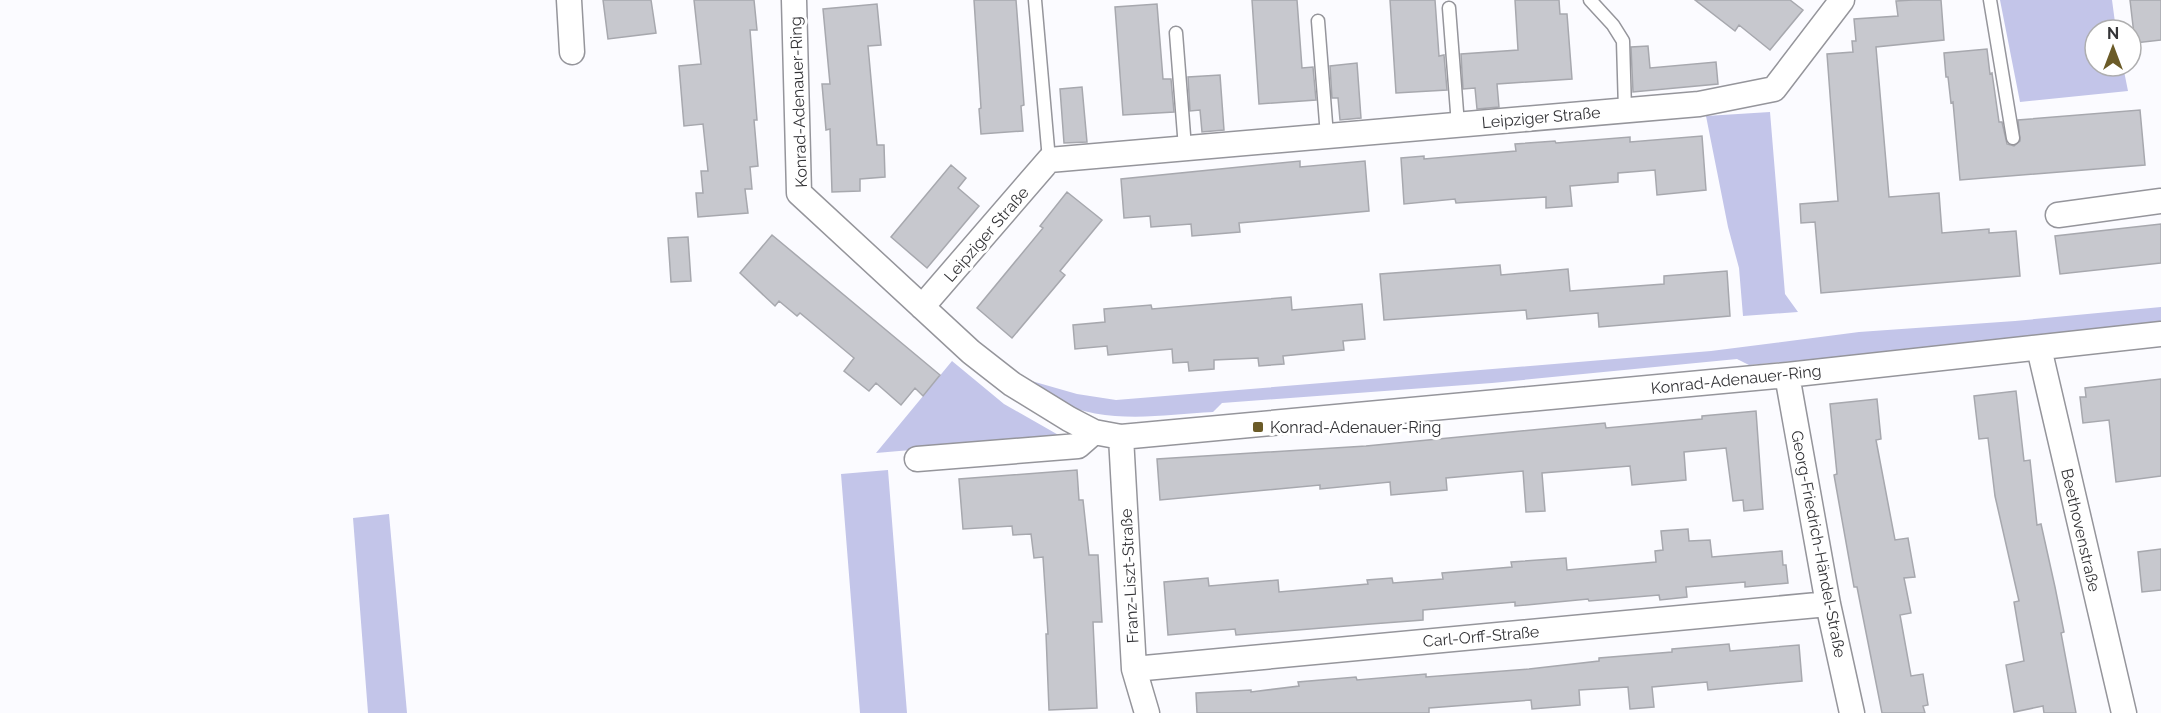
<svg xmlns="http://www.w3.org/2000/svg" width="2161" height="713" font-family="Raleway,sans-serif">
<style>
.green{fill:#c3c5e9}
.building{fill:#c7c8ce;stroke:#a7a8ae;stroke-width:1.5}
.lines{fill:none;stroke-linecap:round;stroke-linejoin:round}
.service-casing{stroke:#95959b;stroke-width:15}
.minor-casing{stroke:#95959b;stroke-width:27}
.service{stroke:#fff;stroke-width:12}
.minor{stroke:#fff;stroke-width:24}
.poi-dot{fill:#6b5b28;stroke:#fff;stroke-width:2}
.labels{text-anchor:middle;stroke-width:6;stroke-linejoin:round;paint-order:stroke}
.street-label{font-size:16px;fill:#343437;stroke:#fff}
.poi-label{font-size:16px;fill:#343437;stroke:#fff;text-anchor:start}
</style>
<rect width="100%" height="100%" fill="#fbfbff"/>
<!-- green -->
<path class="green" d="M2000,0H2112L2116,30H2095V66H2123L2128,91L2020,102Z
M1770,112L1785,294L1798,312L1743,316L1739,268L1728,227L1706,116Z
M2161,307V325L2040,340L1749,365L1737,359L1492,383L1222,403L1213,412C1161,415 1106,425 1056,401C1044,395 1033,385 1021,378L1077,394L1116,400L1711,351L1859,332L2015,321Z
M952,361L1004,404L1062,437L876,453Z
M888,470L907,713H860L841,474Z
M389,514L407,713H368L353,518Z"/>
<!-- building -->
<path class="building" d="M603,0H651L656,33L608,39Z
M694,0H754L757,30H750L757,120H754L758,166L750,167L752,189H745L748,213L698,217L696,193H703L701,171H708L703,124L684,126L679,66L701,64Z
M974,0H1016L1024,105L1021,106L1023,131L981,134L979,109L981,108Z
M1252,0H1297L1302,68L1313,67L1316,100L1259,104Z
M1390,0H1435L1439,56L1444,55L1447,90L1396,93Z
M1515,0H1559L1560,14H1567L1572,79L1497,84L1499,107L1477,109L1475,88L1463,89L1461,54L1518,50Z
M1695,0H1790L1803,10L1770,50L1739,25L1735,31Z
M1913,0H1941L1944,40L1876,47L1889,197L1939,193L1942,233L1989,229V233L2016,231L2020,276L1821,293L1815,222L1801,223L1800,204L1838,201L1827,54L1853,52L1852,41H1856L1854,19L1898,16L1896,1Z
M2130,0H2161V40L2135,43Z
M877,4L881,45L868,46L877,145H884L885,177L860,179V191L832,192L830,129L826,130L822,84H830L823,9Z
M1157,4L1163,79H1171L1174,112L1123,115L1115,7Z
M1648,46L1650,68L1716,62L1718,84L1633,92L1631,47Z
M1987,49L1990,74L1992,73L1999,122H2002L2007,144L2014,146L2020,141L2018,120L2140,110L2145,165L1960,180L1953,102L1951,103L1948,77H1946L1944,53Z
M1357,63L1361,118L1340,120L1338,98H1332L1330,66Z
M1220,75L1224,130L1202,132L1200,110L1190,111L1188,77Z
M1082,87L1087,142L1064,143L1060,89Z
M1702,136L1706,190L1657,195L1655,170L1618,173V182L1570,186L1572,206L1546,208V197L1456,203L1455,199L1404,204L1401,158L1424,156V159L1516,151L1515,144L1555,141L1556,143L1630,137V142Z
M1300,161V167L1365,161L1369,211L1239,223L1240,232L1192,236L1191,224L1151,227L1150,216L1124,218L1121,179Z
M951,165L966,178L958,188L979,206L927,268L891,237Z
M1067,192L1102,220L1060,271L1065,275L1012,338L977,308L1043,228L1040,226Z
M2161,224V263L2060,274L2055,236Z
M772,235L940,375L923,396L915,388L901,405L876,383L869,391L844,371L854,358L800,313L797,316L779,301L775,306L740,273Z
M688,237L691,281L671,282L668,238Z
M1500,265L1501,275L1568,269L1570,291L1664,284V276L1727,271L1730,316L1599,327L1598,313L1527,319L1526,310L1384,320L1380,274Z
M1291,297L1292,310L1362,304L1365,339L1343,341L1344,350L1283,356L1284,364L1259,366L1258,358L1214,360V369L1189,371L1188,362L1173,363L1172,349L1108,355L1107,346L1075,349L1073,325L1105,322L1104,309L1151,305L1152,309Z
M2161,379V476L2116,482L2109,420L2083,423L2080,397H2086L2085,388Z
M2016,391L2024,461L2030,460L2037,525L2041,524L2055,587L2064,632L2061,633L2076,713H2044L2043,706L2014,712L2006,665L2024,661L2014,602L2019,601L1995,496L1988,438L1979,439L1974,396Z
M1877,399L1881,439L1876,440L1895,540L1908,538L1915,577L1904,578L1911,613L1900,615L1911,676L1923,674L1928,705L1923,706L1925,713H1882L1857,587H1854L1834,475L1837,474L1830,404Z
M1756,411L1763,509L1744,511L1743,500L1733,501L1726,448L1684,452L1686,480L1632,485L1630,466L1542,473L1545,511L1526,512L1523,471L1446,478L1447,490L1391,495L1390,482L1320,489V485L1160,500L1157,459L1366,446L1605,423L1606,428L1702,419V416Z
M1077,470L1079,500H1083L1089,555H1098L1102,622H1093L1097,708L1049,710L1046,634H1048L1043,557L1034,558L1031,534L1013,535L1012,526L963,529L959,479Z
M1688,529L1689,541L1710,540L1712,557L1782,551L1783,565H1786L1788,583L1745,587V582L1686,587L1687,597L1660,600L1659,595L1589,601L1588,599L1515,606V602L1423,610V620L1371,624L1236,635L1235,629L1168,635L1164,582L1208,578L1209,586L1278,580L1279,592L1368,584L1367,580L1392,578L1393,583L1443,579L1442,573L1512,567L1511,562L1566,558L1567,570L1656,562L1655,551L1663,550L1661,531Z
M2161,549V590L2142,592L2138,552Z
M1729,644L1730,651L1799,645L1802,681L1708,690L1707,682L1652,687L1654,707L1630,709L1628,687L1579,690L1580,705L1532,709L1531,700L1429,708V713H1197L1196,693L1251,690V692L1299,686L1298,682L1356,677L1357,680L1426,674V677L1529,669L1599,661V658L1672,652V649Z"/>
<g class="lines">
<defs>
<path id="service" d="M1035,0L1049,160
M1590,0L1613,25L1623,41L1625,110
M1990,0L2013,138
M1449,8L1458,125
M1318,21L1327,136
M1176,33L1185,148"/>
<path id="minor" d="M569,0L572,52
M794,0L799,193L971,352L1012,384L1069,419L1094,432L1121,437L1787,375L2161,334
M2058,215L2161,201
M922,307L1049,160L1699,104L1774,89L1842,0
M2039,348L2124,713
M1787,375L1828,604L1852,713
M1121,437L1134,669L1147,713
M917,459L1078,446L1094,432
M1134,669L1828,604"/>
</defs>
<!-- service casing -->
<use href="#service" class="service-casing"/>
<!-- minor casing -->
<use href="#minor" class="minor-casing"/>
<!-- service -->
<use href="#service" class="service"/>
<!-- minor -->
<use href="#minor" class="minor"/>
</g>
<!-- markers -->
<rect class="poi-dot" x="1252" y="421" width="12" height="12" rx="3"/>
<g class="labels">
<!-- street labels -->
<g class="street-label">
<text transform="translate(798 102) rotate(-92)" y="6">Konrad-Adenauer-Ring</text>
<text transform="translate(1541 117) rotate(-5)" y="6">Leipziger Straße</text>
<text transform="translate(986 234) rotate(-49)" y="6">Leipziger Straße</text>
<text transform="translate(1736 379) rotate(-6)" y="6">Konrad-Adenauer-Ring</text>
<text transform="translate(2081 530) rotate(77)" y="6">Beethovenstraße</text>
<text transform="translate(1819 544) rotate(79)" y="6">Georg-Friedrich-Händel-Straße</text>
<text transform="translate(1129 576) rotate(-93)" y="6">Franz-Liszt-Straße</text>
<text transform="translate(1481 636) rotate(-5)" y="6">Carl-Orff-Straße</text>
</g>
<!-- poi labels -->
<g class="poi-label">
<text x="1270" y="433">Konrad-Adenauer-Ring</text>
</g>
</g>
<!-- north arrow -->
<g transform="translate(2113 48)"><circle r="28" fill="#ffffff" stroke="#aeaeaf" stroke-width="1.5"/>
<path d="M0-4.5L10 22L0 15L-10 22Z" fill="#6b5b28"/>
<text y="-9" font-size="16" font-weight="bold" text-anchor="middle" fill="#343437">N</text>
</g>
</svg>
